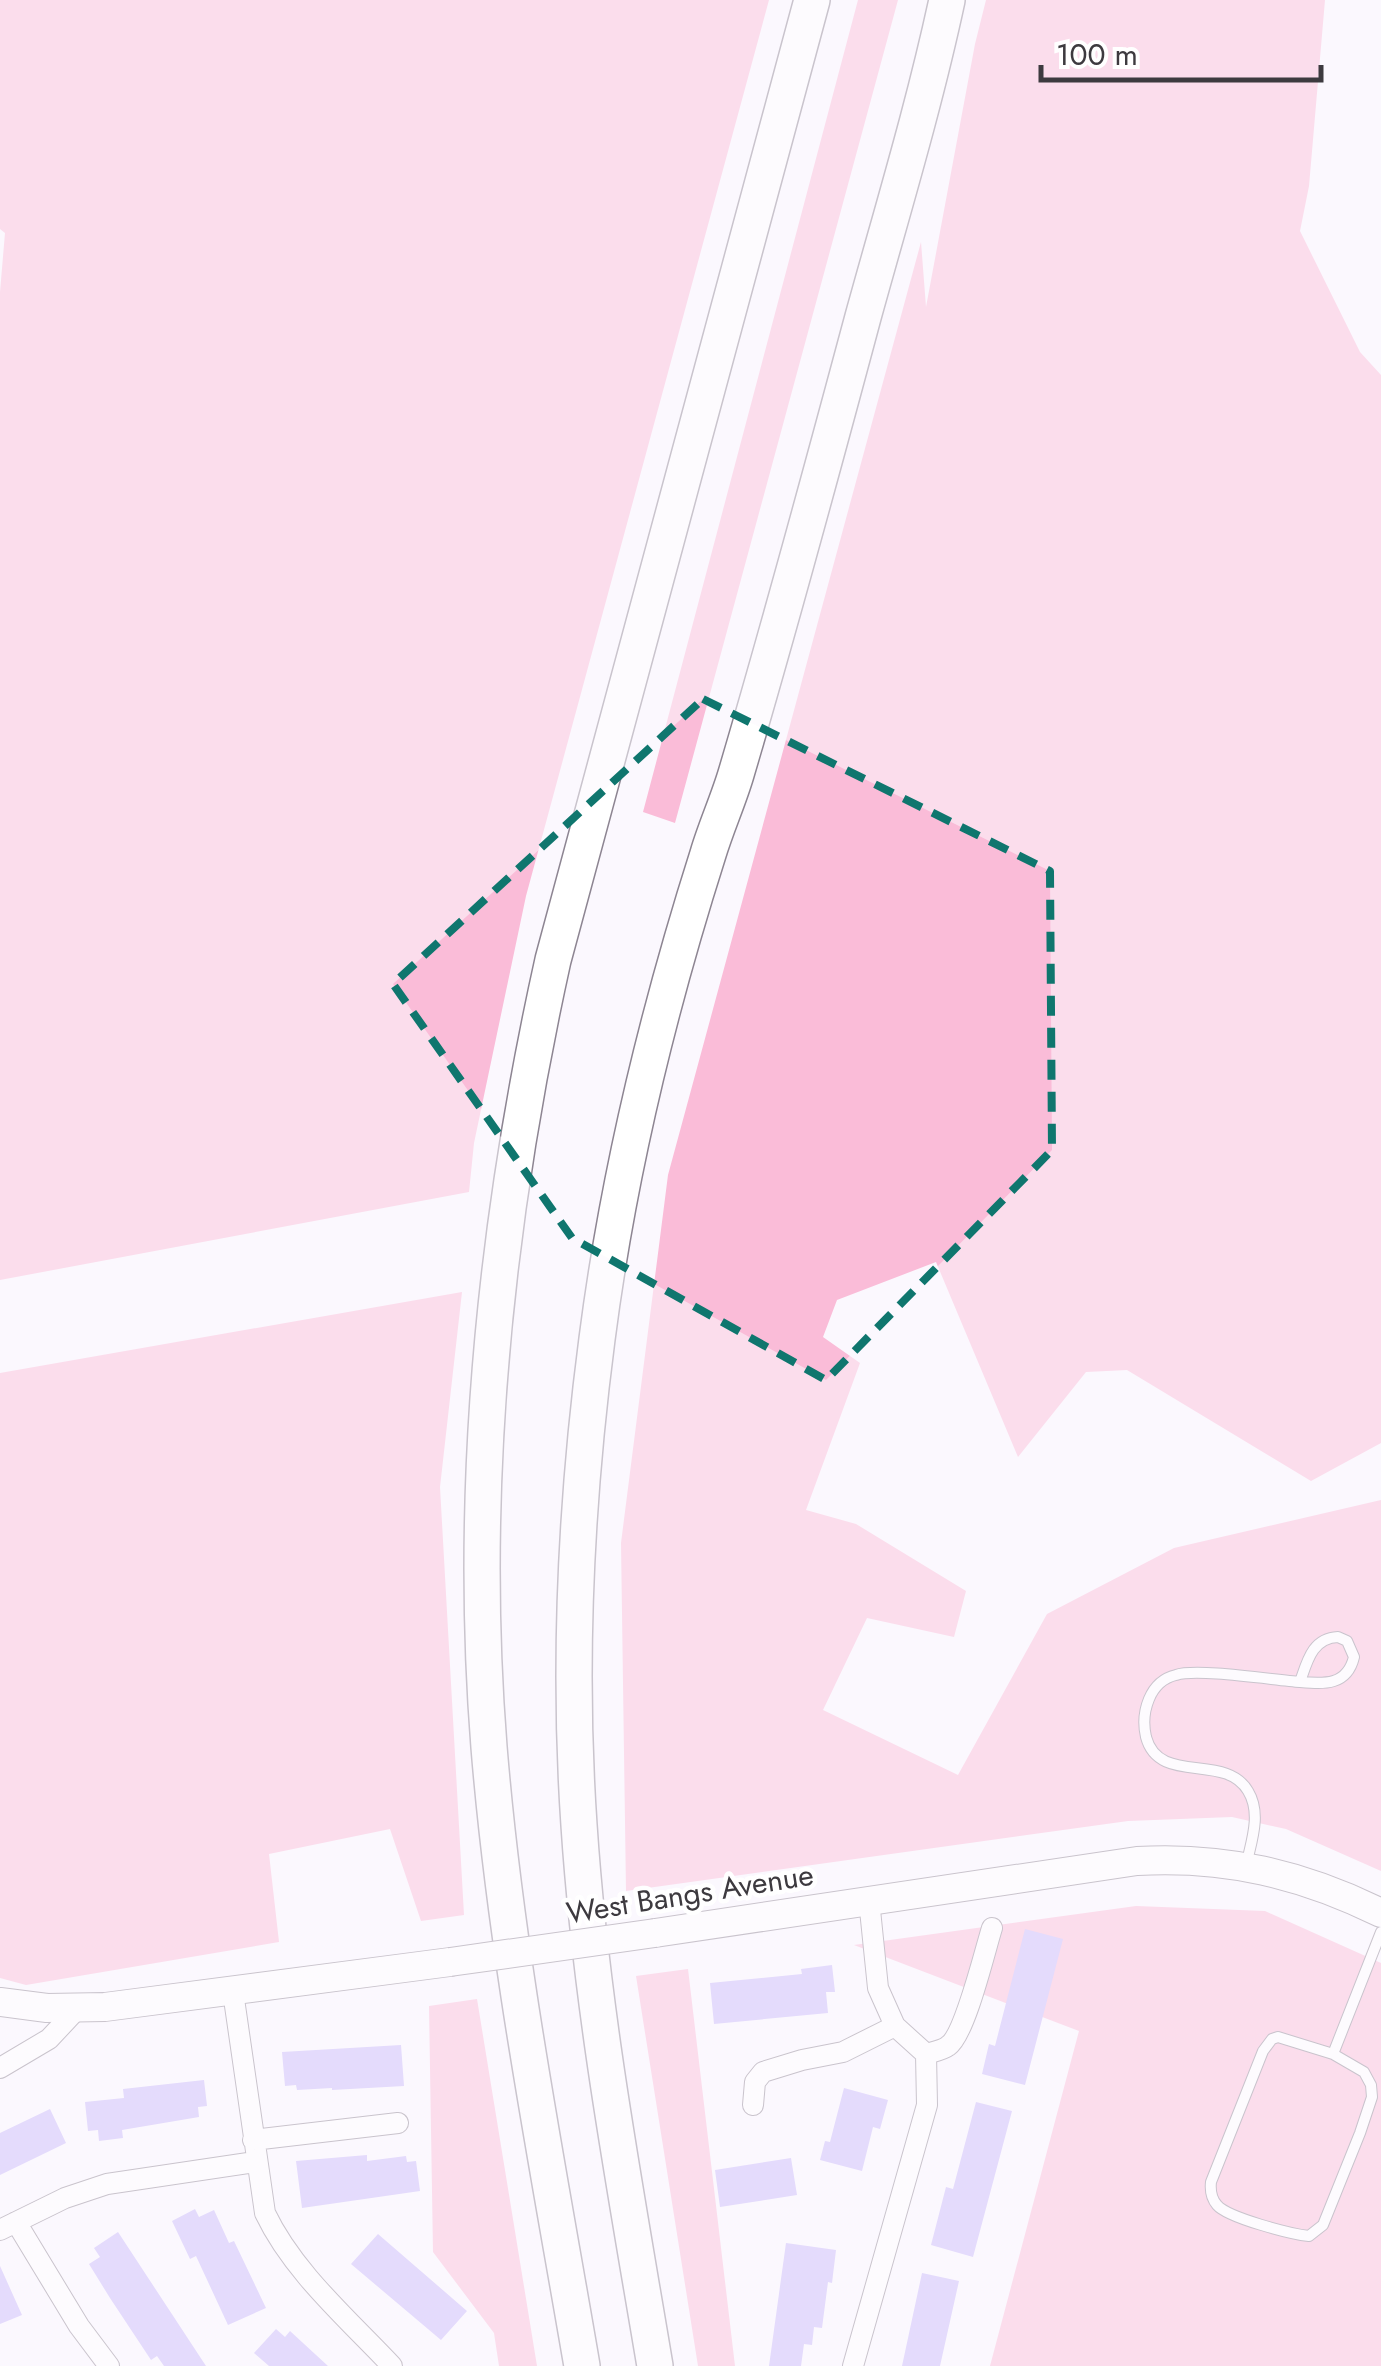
<svg xmlns="http://www.w3.org/2000/svg" width="1381" height="2366" font-family="Jost,sans-serif">
<style>
.green{fill:#fabcd8}
.building{fill:#c7b8fa}
.lines{fill:none;stroke-linecap:round;stroke-linejoin:round}
.lane-casing{stroke:#8d8592;stroke-width:12}
.street-casing{stroke:#8d8592;stroke-width:22}
.secondary-casing{stroke:#8d8592;stroke-width:30}
.highway-casing{stroke:#8d8592;stroke-width:38}
.lane{stroke:#fff;stroke-width:10}
.street{stroke:#fff;stroke-width:20}
.secondary{stroke:#fff;stroke-width:28}
.highway{stroke:#fff;stroke-width:35}
.secondary-bridge-casing{stroke:#8d8592;stroke-width:30;stroke-linecap:butt}
.secondary-bridge{stroke:#fff;stroke-width:28}
.marked{fill:none;stroke:#0f766e;stroke-width:8;stroke-dasharray:20 12;stroke-linejoin:round}
.labels{text-anchor:middle;stroke-width:9;stroke-linejoin:round;paint-order:stroke}
.street-label{font-size:30px;fill:#3d3a3f;stroke:#fff}
</style>
<rect width="100%" height="100%" fill="#fbf8fe"/>
<!-- green -->
<path class="green" d="M0,0H769L526,896L474,1143L469,1192L0,1280V292L5,233L0,229Z
M858,0H898L675,823L643,812Z
M986,0H1325L1309,186L1300,231L1360,352L1381,375V1443L1311,1481L1127,1370L1086,1372L1018,1457L936,1262L837,1300L823,1337L860,1363L806,1510L856,1524L966,1591L954,1637L867,1618L823,1710L958,1775L1047,1614L1174,1548L1381,1500V1871L1286,1829L1232,1817L1128,1821L626,1891L621,1543L668,1175L921,242L926,307L975,44Z
M462,1292L440,1487L464,1915L421,1921L390,1829L269,1854L279,1942L26,1985L0,1978V1373Z
M1136,1906L1265,1911L1381,1963V2366H990L1079,2031L854,1945Z
M688,1969L735,2366H698L636,1976Z
M477,1999L537,2366H499L494,2333L433,2252L429,2006Z"/>
<!-- building -->
<path class="building" d="M1025,1929L1063,1939L1025,2085L982,2074L989,2044L995,2046Z
M832,1965L835,1992H826L828,2013L714,2024L710,1983L802,1974L801,1969Z
M401,2045L404,2086L332,2090V2088L297,2090L296,2085L285,2086L282,2052Z
M204,2080L207,2106L198,2107L199,2117L122,2130L123,2138L99,2141L98,2130L88,2131L85,2102L124,2098L123,2089Z
M844,2088L888,2100L880,2129L873,2127L862,2171L820,2160L825,2141L830,2142Z
M976,2102L1012,2111L973,2257L931,2245L946,2187L953,2189Z
M50,2109L66,2143L0,2175V2133Z
M367,2155V2161L406,2156L407,2162L416,2161L420,2191L302,2208L296,2161Z
M791,2158L797,2195L720,2207L715,2170Z
M195,2209L199,2217L214,2210L229,2243L234,2241L266,2308L228,2325L196,2256L190,2259L172,2221Z
M118,2232L206,2366H164L157,2356L151,2360L110,2298L89,2264L100,2257L94,2248Z
M378,2234L467,2311L441,2340L351,2264Z
M786,2243L836,2250L832,2283L828,2282L822,2328L814,2327L812,2345L804,2344L801,2366H769Z
M0,2266L22,2315L0,2324Z
M922,2273L959,2281L940,2366H902Z
M276,2329L285,2337L290,2331L328,2366H269L254,2353Z"/>
<g class="lines">
<defs>
<path id="lane" d="M1338,1637L1347,1641L1354,1657C1347,1686 1324,1684 1300,1682C1307,1662 1312,1638 1338,1637Z
M1246,1866C1251,1842 1262,1814 1248,1791C1225,1752 1159,1786 1146,1737C1143,1724 1144,1711 1149,1699C1154,1687 1163,1678 1176,1675C1197,1668 1273,1680 1300,1682
M1278,2037L1333,2054L1364,2072L1371,2085L1372,2097L1360,2133L1323,2225L1309,2236C1291,2234 1228,2218 1217,2205C1211,2198 1210,2191 1211,2182L1263,2051L1272,2039Z
M1333,2054L1381,1932"/>
<path id="street" d="M233,1992L265,2213C293,2272 348,2319 392,2366
M926,2054C933,2052 943,2050 948,2046C965,2035 985,1950 992,1928
M0,2068L49,2039L78,2008
M753,2105L755,2082L763,2072L802,2060L843,2052L895,2026
M253,2140L398,2123
M16,2222L79,2326L109,2366
M0,2230L65,2198L107,2184L255,2162
M853,2366L927,2105L926,2054L895,2026L878,1988L869,1900"/>
<path id="secondary" d="M655,1933L1137,1861C1225,1856 1302,1874 1381,1913
M0,2002L47,2008L105,2007L450,1962"/>
<path id="highway" d="M582,2366C547,2161 506,1955 489,1747C468,1483 496,1217 553,960L812,0
M655,2366C625,2187 591,2007 579,1825C568,1664 576,1499 597,1339C618,1176 658,1011 708,854C716,827 728,801 736,774C781,622 822,470 863,317C892,212 924,107 947,0"/>
</defs>
<!-- lane casing -->
<use href="#lane" class="lane-casing"/>
<!-- street casing -->
<use href="#street" class="street-casing"/>
<!-- secondary casing -->
<use href="#secondary" class="secondary-casing"/>
<!-- highway casing -->
<use href="#highway" class="highway-casing"/>
<!-- lane -->
<use href="#lane" class="lane"/>
<!-- street -->
<use href="#street" class="street"/>
<!-- secondary -->
<use href="#secondary" class="secondary"/>
<!-- highway -->
<use href="#highway" class="highway"/>
<defs>
<path id="secondary-bridge" d="M450,1962L655,1933"/>
</defs>
<!-- secondary-bridge casing -->
<use href="#secondary-bridge" class="secondary-bridge-casing"/>
<!-- secondary-bridge -->
<use href="#secondary-bridge" class="secondary-bridge"/>
</g>
<!-- marked area -->
<path d="M0 0H1381V2366H0ZM703,699L1050,871L1052,1150L826,1380L572,1238L393,984Z" fill="#fbf8fe" fill-opacity=".55" fill-rule="evenodd"/>
<path class="marked" d="M703,699L1050,871L1052,1150L826,1380L572,1238L393,984Z"/>
<g class="labels">
<!-- street labels -->
<g class="street-label">
<text transform="translate(690 1894) rotate(-9)" y="10">West Bangs Avenue</text>
</g>
</g>
<!-- scale -->
<path d="M1041 65v15h280v-15" fill="none" stroke="#3d3a3f" stroke-width="5"/>
<text x="1056" y="65" font-size="30" fill="#3d3a3f" stroke="#ffffff" stroke-width="8" paint-order="stroke">100 m</text>
</svg>
